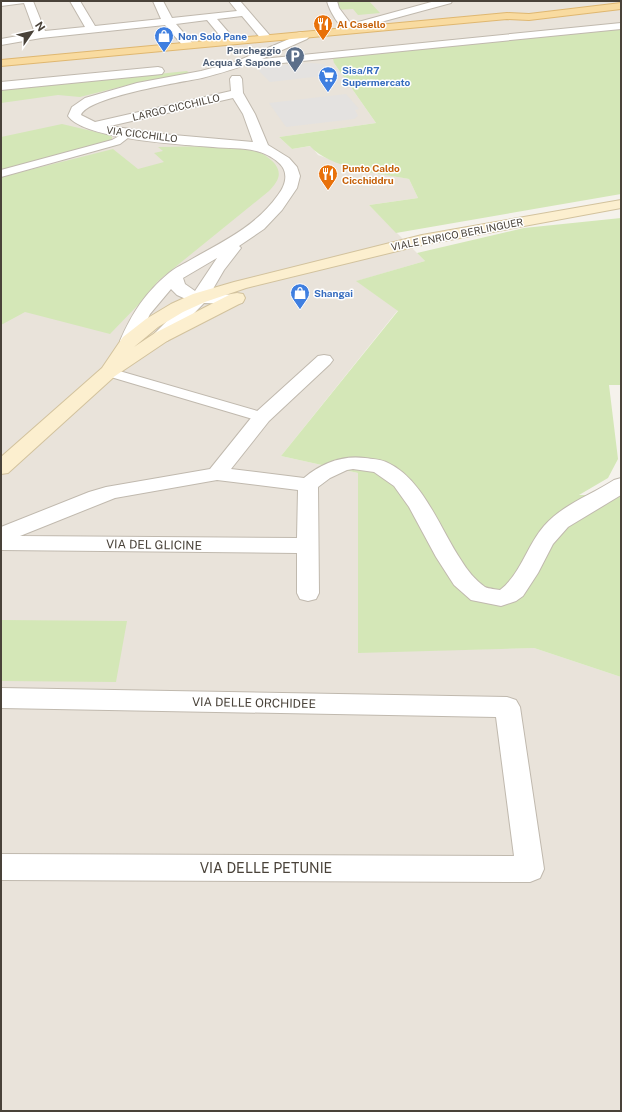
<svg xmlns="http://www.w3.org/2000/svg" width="622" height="1112" font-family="'Public Sans',sans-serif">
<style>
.residential{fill:#e9e3da}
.green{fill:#d4e7b7}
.parking{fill:#e4e2e0}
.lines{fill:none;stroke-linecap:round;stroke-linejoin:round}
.lane-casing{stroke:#c0b9ae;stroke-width:2}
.street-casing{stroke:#c0b9ae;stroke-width:2}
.secondary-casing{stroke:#d2c29d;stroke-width:2}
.primary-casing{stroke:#dfb770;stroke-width:2}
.lane{fill:#fff;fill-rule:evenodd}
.street{fill:#fff;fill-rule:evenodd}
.secondary{fill:#fcefcf;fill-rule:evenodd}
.primary{fill:#f9dba0;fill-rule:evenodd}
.labels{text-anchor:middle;stroke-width:3;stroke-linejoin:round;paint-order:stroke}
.far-food-label{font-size:10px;font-weight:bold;fill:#c56008;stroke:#fff;text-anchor:start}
.far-shop-label{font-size:10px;font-weight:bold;fill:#366cbe;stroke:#fff;text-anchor:start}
.far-service-label{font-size:10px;font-weight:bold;fill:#4e5e75;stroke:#fff;text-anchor:end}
.far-street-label{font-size:10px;fill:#494239;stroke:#fff}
.street-label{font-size:12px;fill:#494239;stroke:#fff}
.near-street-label{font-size:14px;fill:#494239;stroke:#fff}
</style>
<rect width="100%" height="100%" fill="#f5f2ec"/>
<!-- residential -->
<path class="residential" d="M1,1H621V26L334,63L376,123L279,137L292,149L311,146L318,155L360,170L409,179L418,198L369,205L425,261L357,281L398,310L281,456L358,473V652L534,648L621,677V1111H1Z"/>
<!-- green -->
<path class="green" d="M337,1H369L380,13L358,15L353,9L337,10Z
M621,26V194L396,233L369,205L418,198L409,179C381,174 329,168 310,146L292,149L279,137L376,123L334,63L333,59L341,56Z
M187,71L190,74L136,83L80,97L58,95L1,103V90Z
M62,124L109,135L112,137V140L1,171V137Z
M218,146C238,147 261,147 275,164C283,175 277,182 269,191L158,281L140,303L110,334L25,312L1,325V177L113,149L138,169L164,162L154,153L163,151L158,147Z
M621,218V385H609L618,459L608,478L579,495H621V677L534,648L358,653V473L281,456L398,311L356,281L425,261L417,253L524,228Z
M1,620L127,621L116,682L1,681Z"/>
<!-- parking -->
<path class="parking" d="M310,63L324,64L330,70V75L270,82L259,71L262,67Z
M346,94L359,109L355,110L358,116L354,119L286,127L269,103Z"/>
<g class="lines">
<defs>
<path id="lane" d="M128,131L133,134L120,144L1,177V170L112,140Z
M109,368L268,414L270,417L268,420L262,422L256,420L104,375L102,372L104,369Z"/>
<path id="street" d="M1,1H33L45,31L85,27L70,1H80L95,26L161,19L153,1H163L172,18L237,11L229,1H240L272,38L270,40H262L242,16L217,19L236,41L230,44L226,43L207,20L176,24L194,45L188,48L184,47L165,25L41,38L1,45V39L35,33L24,3L1,6Z
M327,1H337L339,8L351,24L435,1H452L451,3L355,29L354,32L350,33C341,31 329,10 327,1Z
M621,23V29L262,65L258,64L256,62L257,60C239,68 221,73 202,78C182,82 87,97 81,115L95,122L231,91L230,79L232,76H240L242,79L243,93L255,114L268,145L289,158L297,167L300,176L297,188L282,210L264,229L239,246L241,248L224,270L210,294L242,295L244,299L242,303L236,304L204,303L167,341L161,342L155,341L152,337L155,333L188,300L177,295L171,289L150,314L135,345L129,346L123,345L120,341C132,313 145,293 169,273C176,267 184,264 192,259C224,241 256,226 278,195C286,185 289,172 279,163C261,146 236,149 213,147C184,145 83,139 68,116L72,107L85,98L137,83L201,71L235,62L296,36L297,33L301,32L305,33L309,37L307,39L262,59ZM233,98L243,114L253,142L162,134L110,126ZM217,258L195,291L185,284L183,278Z
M158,67L162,68L164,71L162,74L1,90V82Z
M324,355L330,356L333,360L330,364L269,421L231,469L304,478C321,463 343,455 365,458C372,459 380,459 386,462C423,478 440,529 461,560C467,570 475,580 485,587C489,589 496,589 500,590C521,574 527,545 544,526C562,505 591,495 614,480L621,478V495L568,527L553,544L538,573L523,596L516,601L501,606L471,600L454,585L436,557L409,507L394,486L374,472L353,469L347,470L330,478L318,487L319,593L316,599L308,601L300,599L297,593V553L1,550V527L89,492L106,487L210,469L255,413L318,356ZM217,480L298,490L297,538L20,536L115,498Z
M1,688L507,697L516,700L520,707L544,869L540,878L530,882L1,880V854L514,856L496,717L1,708Z"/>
<path id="secondary" d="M621,200V208L422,245L246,288L205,302L183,312L158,327L134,347L155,333L231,294L237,293L243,294L245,298L243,302L167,341L115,376L8,473L1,474V457L102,368L123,337L146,319L171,304L193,294L234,282L422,235Z"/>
<path id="primary" d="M621,3V9L529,20L507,19L1,66V60L507,13L529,14Z"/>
</defs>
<!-- lane casing -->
<use href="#lane" class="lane-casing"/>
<!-- street casing -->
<use href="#street" class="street-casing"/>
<!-- secondary casing -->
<use href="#secondary" class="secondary-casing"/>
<!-- primary casing -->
<use href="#primary" class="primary-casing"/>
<!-- lane -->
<use href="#lane" class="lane"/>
<!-- street -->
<use href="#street" class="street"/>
<!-- secondary -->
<use href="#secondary" class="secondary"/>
<!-- primary -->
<use href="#primary" class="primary"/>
</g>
<!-- icons -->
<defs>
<symbol id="restaurant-pin" viewBox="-11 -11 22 30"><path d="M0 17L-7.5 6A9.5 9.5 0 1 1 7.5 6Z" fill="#e8710a" stroke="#fff"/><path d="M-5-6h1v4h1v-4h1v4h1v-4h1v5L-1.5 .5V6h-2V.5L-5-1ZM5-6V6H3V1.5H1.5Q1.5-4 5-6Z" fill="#fff"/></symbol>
<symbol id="shop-pin" viewBox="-11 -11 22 30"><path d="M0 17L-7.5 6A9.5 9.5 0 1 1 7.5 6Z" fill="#3f7fe0" stroke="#fff"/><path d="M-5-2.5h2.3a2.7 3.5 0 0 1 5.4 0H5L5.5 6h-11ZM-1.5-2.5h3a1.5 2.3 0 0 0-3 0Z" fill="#fff"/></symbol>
<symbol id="parking-pin" viewBox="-11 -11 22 30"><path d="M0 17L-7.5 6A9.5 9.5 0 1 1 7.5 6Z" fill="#5c6f8a" stroke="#fff"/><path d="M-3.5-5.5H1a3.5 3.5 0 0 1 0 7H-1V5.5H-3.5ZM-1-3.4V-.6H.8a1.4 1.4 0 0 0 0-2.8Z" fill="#fff"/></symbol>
<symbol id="supermarket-pin" viewBox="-11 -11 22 30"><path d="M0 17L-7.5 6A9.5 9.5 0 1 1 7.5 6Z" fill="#3f7fe0" stroke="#fff"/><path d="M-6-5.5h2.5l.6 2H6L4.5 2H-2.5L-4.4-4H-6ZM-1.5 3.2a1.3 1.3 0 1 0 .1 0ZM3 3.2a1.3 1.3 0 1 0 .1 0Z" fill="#fff"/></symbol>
</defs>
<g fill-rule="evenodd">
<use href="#restaurant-pin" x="312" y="13" width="22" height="30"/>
<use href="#shop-pin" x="153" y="25" width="22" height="30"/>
<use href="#parking-pin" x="284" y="45" width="22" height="30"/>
<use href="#supermarket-pin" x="317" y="65" width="22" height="30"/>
<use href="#restaurant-pin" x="317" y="163" width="22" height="30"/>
<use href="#shop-pin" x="289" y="282" width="22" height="30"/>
</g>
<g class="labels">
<!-- far-food labels -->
<g class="far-food-label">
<text x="337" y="28">Al Casello</text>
<text x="342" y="172">Punto Caldo<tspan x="342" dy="12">Cicchiddru</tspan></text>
</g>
<!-- far-shop labels -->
<g class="far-shop-label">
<text x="178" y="40">Non Solo Pane</text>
<text x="342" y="74">Sisa/R7<tspan x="342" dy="12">Supermercato</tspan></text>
<text x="314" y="297">Shangai</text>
</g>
<!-- far-service labels -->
<g class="far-service-label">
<text x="281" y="54">Parcheggio<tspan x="281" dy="12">Acqua &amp; Sapone</tspan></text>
</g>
<!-- far-street labels -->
<g class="far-street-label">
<text transform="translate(176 107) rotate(-13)" y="4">LARGO CICCHILLO</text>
<text transform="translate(142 134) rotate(7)" y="4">VIA CICCHILLO</text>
<text transform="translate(457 234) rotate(-11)" y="4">VIALE ENRICO BERLINGUER</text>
</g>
<!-- street labels -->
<g class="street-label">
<text transform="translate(154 545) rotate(1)" y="4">VIA DEL GLICINE</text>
<text transform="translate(254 703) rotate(1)" y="4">VIA DELLE ORCHIDEE</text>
</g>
<!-- near-street labels -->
<g class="near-street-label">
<text x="266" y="873">VIA DELLE PETUNIE</text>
</g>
</g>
<!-- border -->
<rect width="622" height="1112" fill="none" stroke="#494239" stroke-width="4"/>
<!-- north arrow -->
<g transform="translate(32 32) rotate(56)" stroke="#ffffff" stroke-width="3" paint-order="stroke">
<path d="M0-3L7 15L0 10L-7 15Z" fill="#494239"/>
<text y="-6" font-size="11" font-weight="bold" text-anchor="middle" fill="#494239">N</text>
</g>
</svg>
